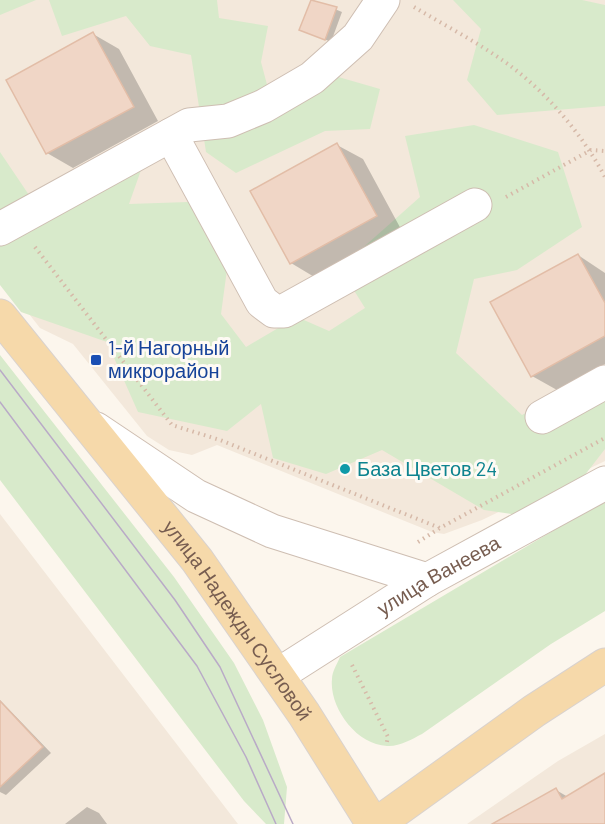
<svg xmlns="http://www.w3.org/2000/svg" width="605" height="824" font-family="Barlow,sans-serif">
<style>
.residential{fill:#f3e8db}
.green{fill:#d8eacb}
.shadow{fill:#0003}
.building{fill:#f0d6c6;stroke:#e2bda7;stroke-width:1.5}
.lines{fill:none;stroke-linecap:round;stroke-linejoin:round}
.minor-casing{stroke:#cebeb2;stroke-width:35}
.major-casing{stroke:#d9d2ce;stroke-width:35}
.path{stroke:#d6b9a8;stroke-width:4;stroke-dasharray:1.5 4.5;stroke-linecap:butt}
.minor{stroke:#fff;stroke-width:33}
.major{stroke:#f6d9aa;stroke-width:33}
.tram{stroke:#b9aac7;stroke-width:1.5}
.transit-dot{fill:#1a4fb4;stroke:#fefaf4;stroke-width:2}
.culture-dot{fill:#0f9aa8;stroke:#fefaf4;stroke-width:2}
.labels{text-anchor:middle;stroke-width:6;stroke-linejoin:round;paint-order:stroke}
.transit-label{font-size:20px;fill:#164399;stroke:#fefaf4;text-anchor:start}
.culture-label{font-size:20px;fill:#0d838f;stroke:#fefaf4;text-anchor:start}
.street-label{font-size:20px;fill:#775d50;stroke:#fefaf4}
</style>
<rect width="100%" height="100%" fill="#fcf6ed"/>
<!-- residential -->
<path class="residential" d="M0,0H605V461L482,520L444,534L432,532L217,445L192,455L169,450L147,436L73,344L40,328L0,277Z
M0,514L238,824H0Z
M605,734V824H467L558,761Z"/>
<!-- green -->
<path class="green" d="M0,0H36L0,15Z
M49,0H217L219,18L268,26L261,62L275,115L335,76L380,89L370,129L325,131L236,173L206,152L191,55L150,46L126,16L62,36Z
M453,0H582L605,5V106L497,115L467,80L481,29Z
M474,125L558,152L582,227L517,270L474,279L456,353L522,415L605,370V449L581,480L525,516L484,510L382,450L326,474L273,458L261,404L227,431L138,412L107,342L21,312L0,285V152L31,198L146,156L129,204L188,202L228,262L221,314L246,347L297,317L329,331L365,308L340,268L420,197L405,136Z
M0,355L174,577L234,663L263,720L287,787L284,824H266L244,801L0,480Z
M605,500V611L551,644L422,734C412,739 399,747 387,746C356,745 329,707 332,679C332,672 337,664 340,657Z"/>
<!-- shadow -->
<path class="shadow" d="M313,0L342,12L331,42L301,29Z
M93,34L119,49L158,121L73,168L47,153L8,81Z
M337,145L363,159L402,231L316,278L291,263Z
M578,255L605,273V364L557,390L532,376Z
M0,700L51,753L6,795L0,792Z
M605,775V824H495L556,790L568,797Z
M87,807L99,813L107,824H65Z"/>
<!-- building -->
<path class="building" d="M311,0L337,7L325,40L299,30Z
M93,32L134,107L46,154L6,80Z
M337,143L377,216L290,264L250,191Z
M578,254L605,303V336L531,377L490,302Z
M0,701L43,747L0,787Z
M605,773V824H492L556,788L562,799Z"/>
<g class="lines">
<defs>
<g id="minor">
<path d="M171,135L262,302L274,311H284L475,205"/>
<path d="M0,229L189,125L228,121L264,106L312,78L358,37L383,0"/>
<path d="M542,417L605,382"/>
<path d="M96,429L196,496L272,531L427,580"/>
<path id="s1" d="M278,675L427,580L605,483"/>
</g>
<g id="major">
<path id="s2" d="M0,316L197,560L304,714L373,824"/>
<path d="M377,824L534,711L605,665"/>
</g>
</defs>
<!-- minor casing -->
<use href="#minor" class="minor-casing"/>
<!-- major casing -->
<use href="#major" class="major-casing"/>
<!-- path -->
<path class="path" d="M414,7C444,25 477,42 505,62C546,91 582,134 605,177
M506,197L591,150L605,151
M35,247L172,425L220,440L440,528L605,438
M418,542L440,528
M352,665L388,737L386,746"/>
<!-- minor -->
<use href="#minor" class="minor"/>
<!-- major -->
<use href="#major" class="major"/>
<!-- tram -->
<path class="tram" d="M0,370L175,600L220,667L293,824
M0,402L197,666L246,757L276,824"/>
</g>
<!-- markers -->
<rect class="transit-dot" x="90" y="354" width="12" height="12" rx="3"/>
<circle class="culture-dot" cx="345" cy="469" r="6"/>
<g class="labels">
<!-- transit labels -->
<g class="transit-label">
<text x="108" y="355">1-й Нагорный<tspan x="108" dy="23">микрорайон</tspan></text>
</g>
<!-- culture labels -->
<g class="culture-label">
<text x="357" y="476">База Цветов 24</text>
</g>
<!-- street labels -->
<g class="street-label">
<text dy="7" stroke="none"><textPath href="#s1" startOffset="189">улица Ванеева</textPath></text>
<text dy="7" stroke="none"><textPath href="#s2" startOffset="386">улица Надежды Сусловой</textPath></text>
</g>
</g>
</svg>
